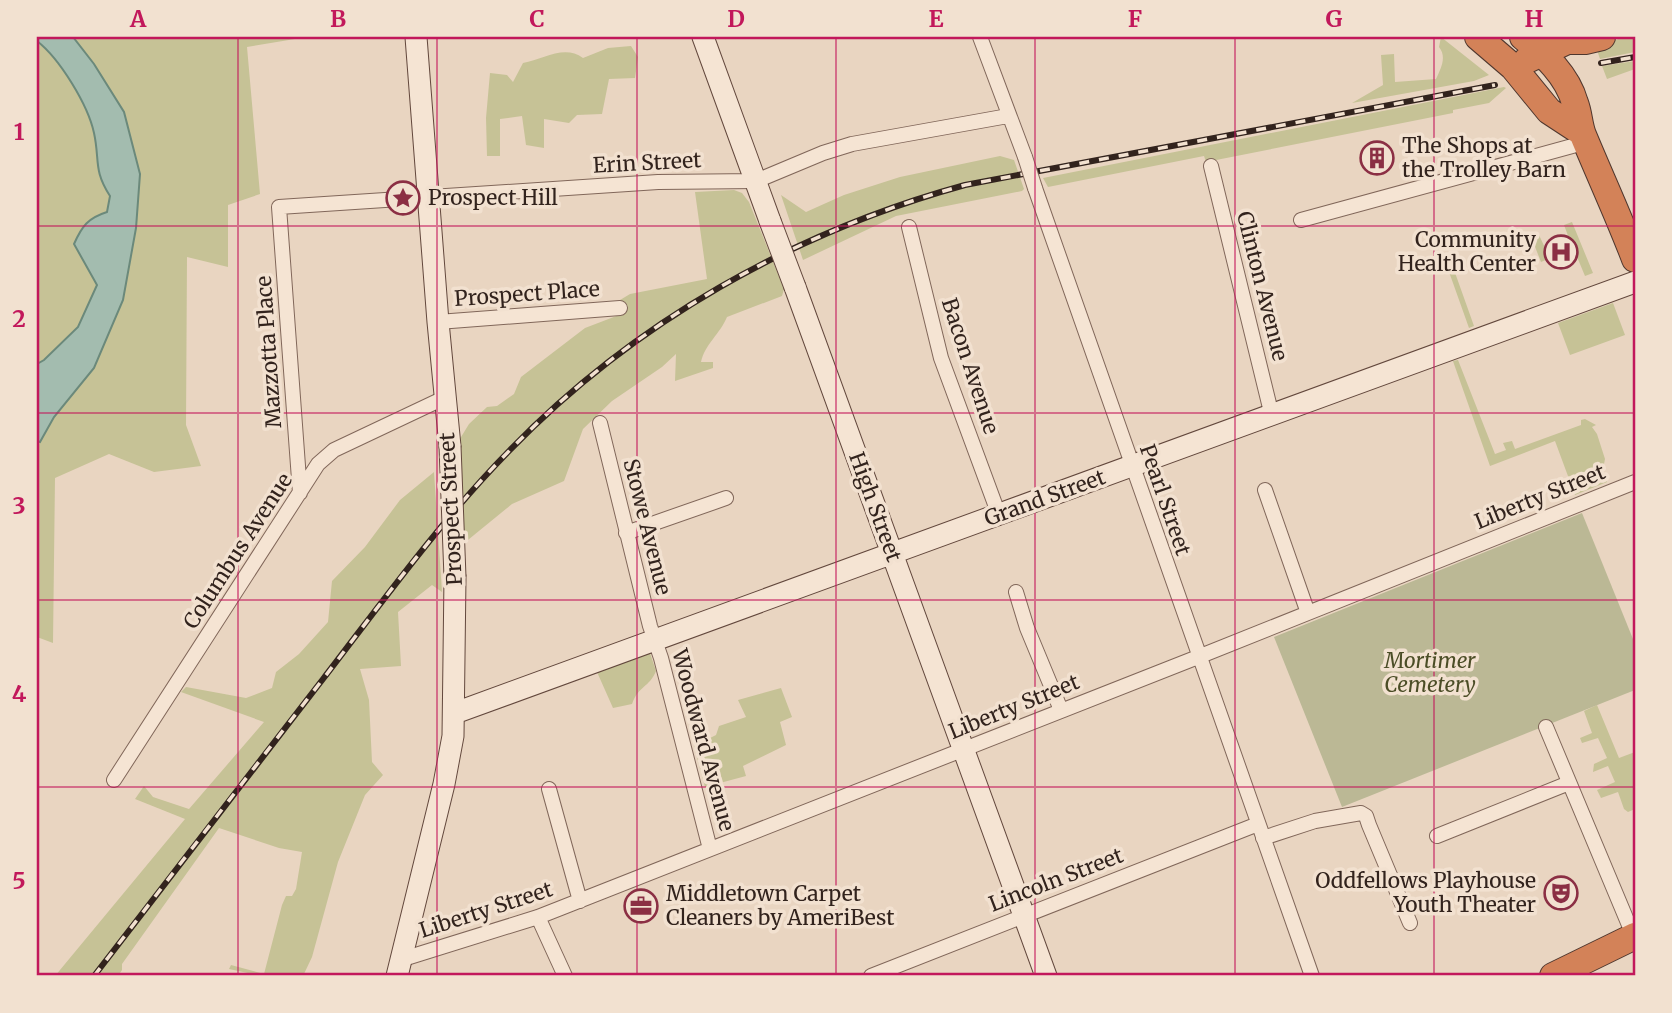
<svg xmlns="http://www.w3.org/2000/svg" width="1672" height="1013" font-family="Merriweather,serif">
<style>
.green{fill:#c6c296}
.cemetery{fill:#bbb895}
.water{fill:#a3bcaf;stroke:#6b897b;stroke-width:2}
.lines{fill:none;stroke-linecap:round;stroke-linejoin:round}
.street-casing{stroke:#81675a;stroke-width:16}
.secondary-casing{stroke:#63483d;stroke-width:23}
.highway-casing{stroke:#4f372e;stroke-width:28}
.street{stroke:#f5e4d3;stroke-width:14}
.secondary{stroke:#f5e4d3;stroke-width:21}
.highway{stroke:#d38258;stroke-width:26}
.rail-casing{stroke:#32231d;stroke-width:6}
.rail{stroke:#f2e1d0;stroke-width:3.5;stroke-dasharray:10;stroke-linecap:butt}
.street-bridge-casing{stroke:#81675a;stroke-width:16;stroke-linecap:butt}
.secondary-bridge-casing{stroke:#63483d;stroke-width:23;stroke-linecap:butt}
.street-bridge{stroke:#f5e4d3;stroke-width:14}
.secondary-bridge{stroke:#f5e4d3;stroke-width:21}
.grid{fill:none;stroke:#c2185b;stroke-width:2;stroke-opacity:0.55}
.labels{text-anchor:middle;stroke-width:7;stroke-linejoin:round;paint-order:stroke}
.poi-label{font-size:21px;fill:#32231d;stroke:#f2e1d0;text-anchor:start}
.street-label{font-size:21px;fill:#32231d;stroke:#f2e1d0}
.park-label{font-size:21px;font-style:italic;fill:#4b4d26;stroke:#f2e1d0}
.neatline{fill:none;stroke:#c2185b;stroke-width:2.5}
.grid-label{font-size:23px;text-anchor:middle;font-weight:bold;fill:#c2185b}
</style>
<rect width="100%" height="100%" fill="#e9d5c1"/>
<!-- green -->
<path class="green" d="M37,37H307L247,47L260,194L228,205V267L187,257L186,425L201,466L154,472L109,454L55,478L53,643L37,637Z
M1441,37L1489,75L1474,81L1352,103L1383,85L1381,55L1394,54L1395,82L1436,79C1441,68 1447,57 1439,47Z
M1624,37H1635V52L1600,59L1596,47Z
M631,46L638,57L635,78L609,79L602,114L577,115L569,123L544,119V148L526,145L522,116L500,119V156H487L486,118L490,73L507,75L513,82L523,63C543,60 564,44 583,58L608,48Z
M1635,61V69L1607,79L1602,66Z
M1504,87L1506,88L1489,103L1453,110V113L1206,162L1204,156L1048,187L1043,178Z
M1000,156L1014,160L1024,189L1022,191L896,216L803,260L781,195L806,212L844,195L900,177Z
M734,190L742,193L749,202L784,289L782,296L727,317C720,334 705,344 701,362H713V368L675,381L676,354L662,367L612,401L583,429L564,481L512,504L463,544L458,442L469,424L487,407L497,406L514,394L521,377L585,328L619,315L620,300L630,294L707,279L695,192Z
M1572,222L1593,273L1585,276L1575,252L1559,258L1557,255L1541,262L1532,239L1539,235L1546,250L1570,241L1564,225Z
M1448,253L1474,326L1469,328L1443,255Z
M1613,303L1625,335L1570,355L1558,323Z
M1458,360L1495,454L1506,450L1503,443L1512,441L1515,449L1581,425V420L1585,419L1596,425L1592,427L1597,434L1605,459L1603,469L1607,482L1575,495L1555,441L1490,466L1454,364L1453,361Z
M434,472L442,592L432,585L398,612L401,666L360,669L369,700L372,762L383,775L365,795L338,862L312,957L303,976H262L229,969L231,965L264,974L282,905L286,896H292L296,889L302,852L279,848L219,828L122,964V970L118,976H55L185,819L135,799L144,786L153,797L189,809L264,722L181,692L186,687L246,698L272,688L276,672L299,654L328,622L332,581L365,547L400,500Z
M650,653L656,671C649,688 639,685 632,704L613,708L597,672Z
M781,688L792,717L780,722L786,745L743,766L746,776L705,787L694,746L716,735L719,726L746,717L738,700Z
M1597,705L1619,758L1635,752V809L1628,812L1624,809L1618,792L1601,798L1597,790L1615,782L1608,766L1593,772L1594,764L1607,758L1598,738L1582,743L1580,738L1592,733L1584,711Z"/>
<!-- cemetery -->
<path class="cemetery" d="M1582,513L1635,644V690L1342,807L1274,637Z"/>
<!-- water -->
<path class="water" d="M37,37H73L94,64L124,112L140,174L136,228L123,300L94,368L54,417L40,442L37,441V364L44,360L78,327L97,285L74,244C82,226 88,218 107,212L110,196C93,170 100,160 94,133C88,105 60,59 37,41Z"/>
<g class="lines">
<defs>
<path id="street" d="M980,37L1025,157
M1211,166L1272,416
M1035,188L1312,976
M1301,220L1587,142
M909,227L941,358L999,515
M438,322L620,308
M600,423L650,626L661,658L710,849
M1265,490L1308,613
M300,493L279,207L658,182L756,181L823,153L852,144L1008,116
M626,533L726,498
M1016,592L1027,628L1061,710
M1546,727L1634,937
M114,780L318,464L334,450L444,398
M549,789L580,901
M1437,836L1569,783
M1263,838L1315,821L1361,813L1366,816L1369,825L1410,923
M538,917L565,976
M403,959L538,917L1198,657L1635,482
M871,976L1258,824"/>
<path id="secondary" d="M416,37L438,322L450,446
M703,37L770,221
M795,287L1046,976
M455,713L1635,282
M397,976L444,784L453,736L455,577"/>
<path id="highway" d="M1478,37L1513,67L1549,111L1581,132
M1523,37C1545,55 1567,75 1575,103C1579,113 1579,125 1583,135C1600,176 1619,217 1635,259
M1527,60L1567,41H1585L1602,37
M1553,976L1635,936"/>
</defs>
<!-- street casing -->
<use href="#street" class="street-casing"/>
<!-- secondary casing -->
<use href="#secondary" class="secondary-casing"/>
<!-- highway casing -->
<use href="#highway" class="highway-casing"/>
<!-- street -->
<use href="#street" class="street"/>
<!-- secondary -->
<use href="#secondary" class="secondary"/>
<!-- highway -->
<use href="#highway" class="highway"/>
<defs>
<path id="rail" d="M1601,63L1635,57
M94,976C170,877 246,778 323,679C383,601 441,520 510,450C634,322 794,232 965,185L1495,85"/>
</defs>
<!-- rail casing -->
<use href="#rail" class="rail-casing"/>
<!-- rail -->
<use href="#rail" class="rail"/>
<defs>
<path id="street-bridge" d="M1025,157L1035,188"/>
<path id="secondary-bridge" d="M770,221L795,287
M450,446L455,577"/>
</defs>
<!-- street-bridge casing -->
<use href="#street-bridge" class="street-bridge-casing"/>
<!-- secondary-bridge casing -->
<use href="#secondary-bridge" class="secondary-bridge-casing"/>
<!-- street-bridge -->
<use href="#street-bridge" class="street-bridge"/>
<!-- secondary-bridge -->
<use href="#secondary-bridge" class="secondary-bridge"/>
</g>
<!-- grid -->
<path class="grid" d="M238,37V976M437,37V976M637,37V976M836,37V976M1035,37V976M1235,37V976M1434,37V976M37,226H1635M37,413H1635M37,600H1635M37,787H1635"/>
<!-- icons -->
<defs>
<symbol id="building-ring" viewBox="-11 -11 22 22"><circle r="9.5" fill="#f2e1d0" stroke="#8b2f44" stroke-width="1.5"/><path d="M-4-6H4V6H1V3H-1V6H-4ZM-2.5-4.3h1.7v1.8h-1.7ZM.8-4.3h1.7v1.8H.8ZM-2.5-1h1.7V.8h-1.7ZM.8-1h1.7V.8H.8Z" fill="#8b2f44"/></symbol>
<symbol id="sight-ring" viewBox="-11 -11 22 22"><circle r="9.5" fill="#f2e1d0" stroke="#8b2f44" stroke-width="1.5"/><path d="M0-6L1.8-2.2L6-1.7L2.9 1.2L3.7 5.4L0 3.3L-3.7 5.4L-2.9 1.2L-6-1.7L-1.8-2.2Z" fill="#8b2f44"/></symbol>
<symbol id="hospital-ring" viewBox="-11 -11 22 22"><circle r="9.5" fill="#f2e1d0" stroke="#8b2f44" stroke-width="1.5"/><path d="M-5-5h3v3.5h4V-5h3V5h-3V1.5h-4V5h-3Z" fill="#8b2f44"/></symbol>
<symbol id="theatre-ring" viewBox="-11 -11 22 22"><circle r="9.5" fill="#f2e1d0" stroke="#8b2f44" stroke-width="1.5"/><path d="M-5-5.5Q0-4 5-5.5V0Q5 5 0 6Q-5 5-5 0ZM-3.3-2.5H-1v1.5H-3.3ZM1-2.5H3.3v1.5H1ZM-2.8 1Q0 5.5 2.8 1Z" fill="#8b2f44"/></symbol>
<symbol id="office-ring" viewBox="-11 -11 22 22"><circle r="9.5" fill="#f2e1d0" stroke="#8b2f44" stroke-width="1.5"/><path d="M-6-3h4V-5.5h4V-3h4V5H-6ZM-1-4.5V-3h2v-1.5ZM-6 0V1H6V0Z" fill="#8b2f44"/></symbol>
</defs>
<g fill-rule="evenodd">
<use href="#building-ring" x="1358" y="139" width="38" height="38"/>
<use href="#sight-ring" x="384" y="179" width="38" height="38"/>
<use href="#hospital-ring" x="1542" y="233" width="38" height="38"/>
<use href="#theatre-ring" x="1542" y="874" width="38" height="38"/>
<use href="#office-ring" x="622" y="887" width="38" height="38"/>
</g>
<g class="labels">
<!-- poi labels -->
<g class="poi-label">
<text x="1402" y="153">The Shops at<tspan x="1402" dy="24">the Trolley Barn</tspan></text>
<text x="428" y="205">Prospect Hill</text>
<text x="1536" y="247" text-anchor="end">Community<tspan x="1536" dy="24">Health Center</tspan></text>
<text x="1536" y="888" text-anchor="end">Oddfellows Playhouse<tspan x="1536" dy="24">Youth Theater</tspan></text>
<text x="666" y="901">Middletown Carpet<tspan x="666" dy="24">Cleaners by AmeriBest</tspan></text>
</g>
<!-- street labels -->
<g class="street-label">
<text transform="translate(647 163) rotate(-3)" y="7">Erin Street</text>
<text transform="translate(1262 286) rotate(76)" y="7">Clinton Avenue</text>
<text transform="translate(527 294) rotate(-4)" y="7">Prospect Place</text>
<text transform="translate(269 352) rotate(-94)" y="7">Mazzotta Place</text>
<text transform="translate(970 366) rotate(72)" y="7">Bacon Avenue</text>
<text transform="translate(1540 497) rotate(-22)" y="7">Liberty Street</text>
<text transform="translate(1045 498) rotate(-20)" y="7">Grand Street</text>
<text transform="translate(1165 500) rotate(71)" y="7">Pearl Street</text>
<text transform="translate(875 507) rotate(70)" y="7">High Street</text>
<text transform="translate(451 509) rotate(-93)" y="7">Prospect Street</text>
<text transform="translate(647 527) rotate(76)" y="7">Stowe Avenue</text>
<text transform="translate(238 551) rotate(-57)" y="7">Columbus Avenue</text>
<text transform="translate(1014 707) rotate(-22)" y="7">Liberty Street</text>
<text transform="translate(703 740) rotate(75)" y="7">Woodward Avenue</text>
<text transform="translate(1056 880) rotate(-21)" y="7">Lincoln Street</text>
<text transform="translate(486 910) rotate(-18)" y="7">Liberty Street</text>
</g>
<!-- park labels -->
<g class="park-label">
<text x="1430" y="668">Mortimer<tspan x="1430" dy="24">Cemetery</tspan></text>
</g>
</g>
<!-- border -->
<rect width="1672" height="1013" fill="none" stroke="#f2e1d0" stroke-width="77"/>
<rect x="38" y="38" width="1596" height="936" class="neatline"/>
<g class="grid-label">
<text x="138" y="27">A</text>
<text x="338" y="27">B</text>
<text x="537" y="27">C</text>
<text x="736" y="27">D</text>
<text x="936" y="27">E</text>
<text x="1135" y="27">F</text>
<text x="1334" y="27">G</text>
<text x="1534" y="27">H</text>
<text x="19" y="140">1</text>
<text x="19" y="327">2</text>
<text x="19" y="514">3</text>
<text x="19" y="702">4</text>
<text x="19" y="889">5</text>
</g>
</svg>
